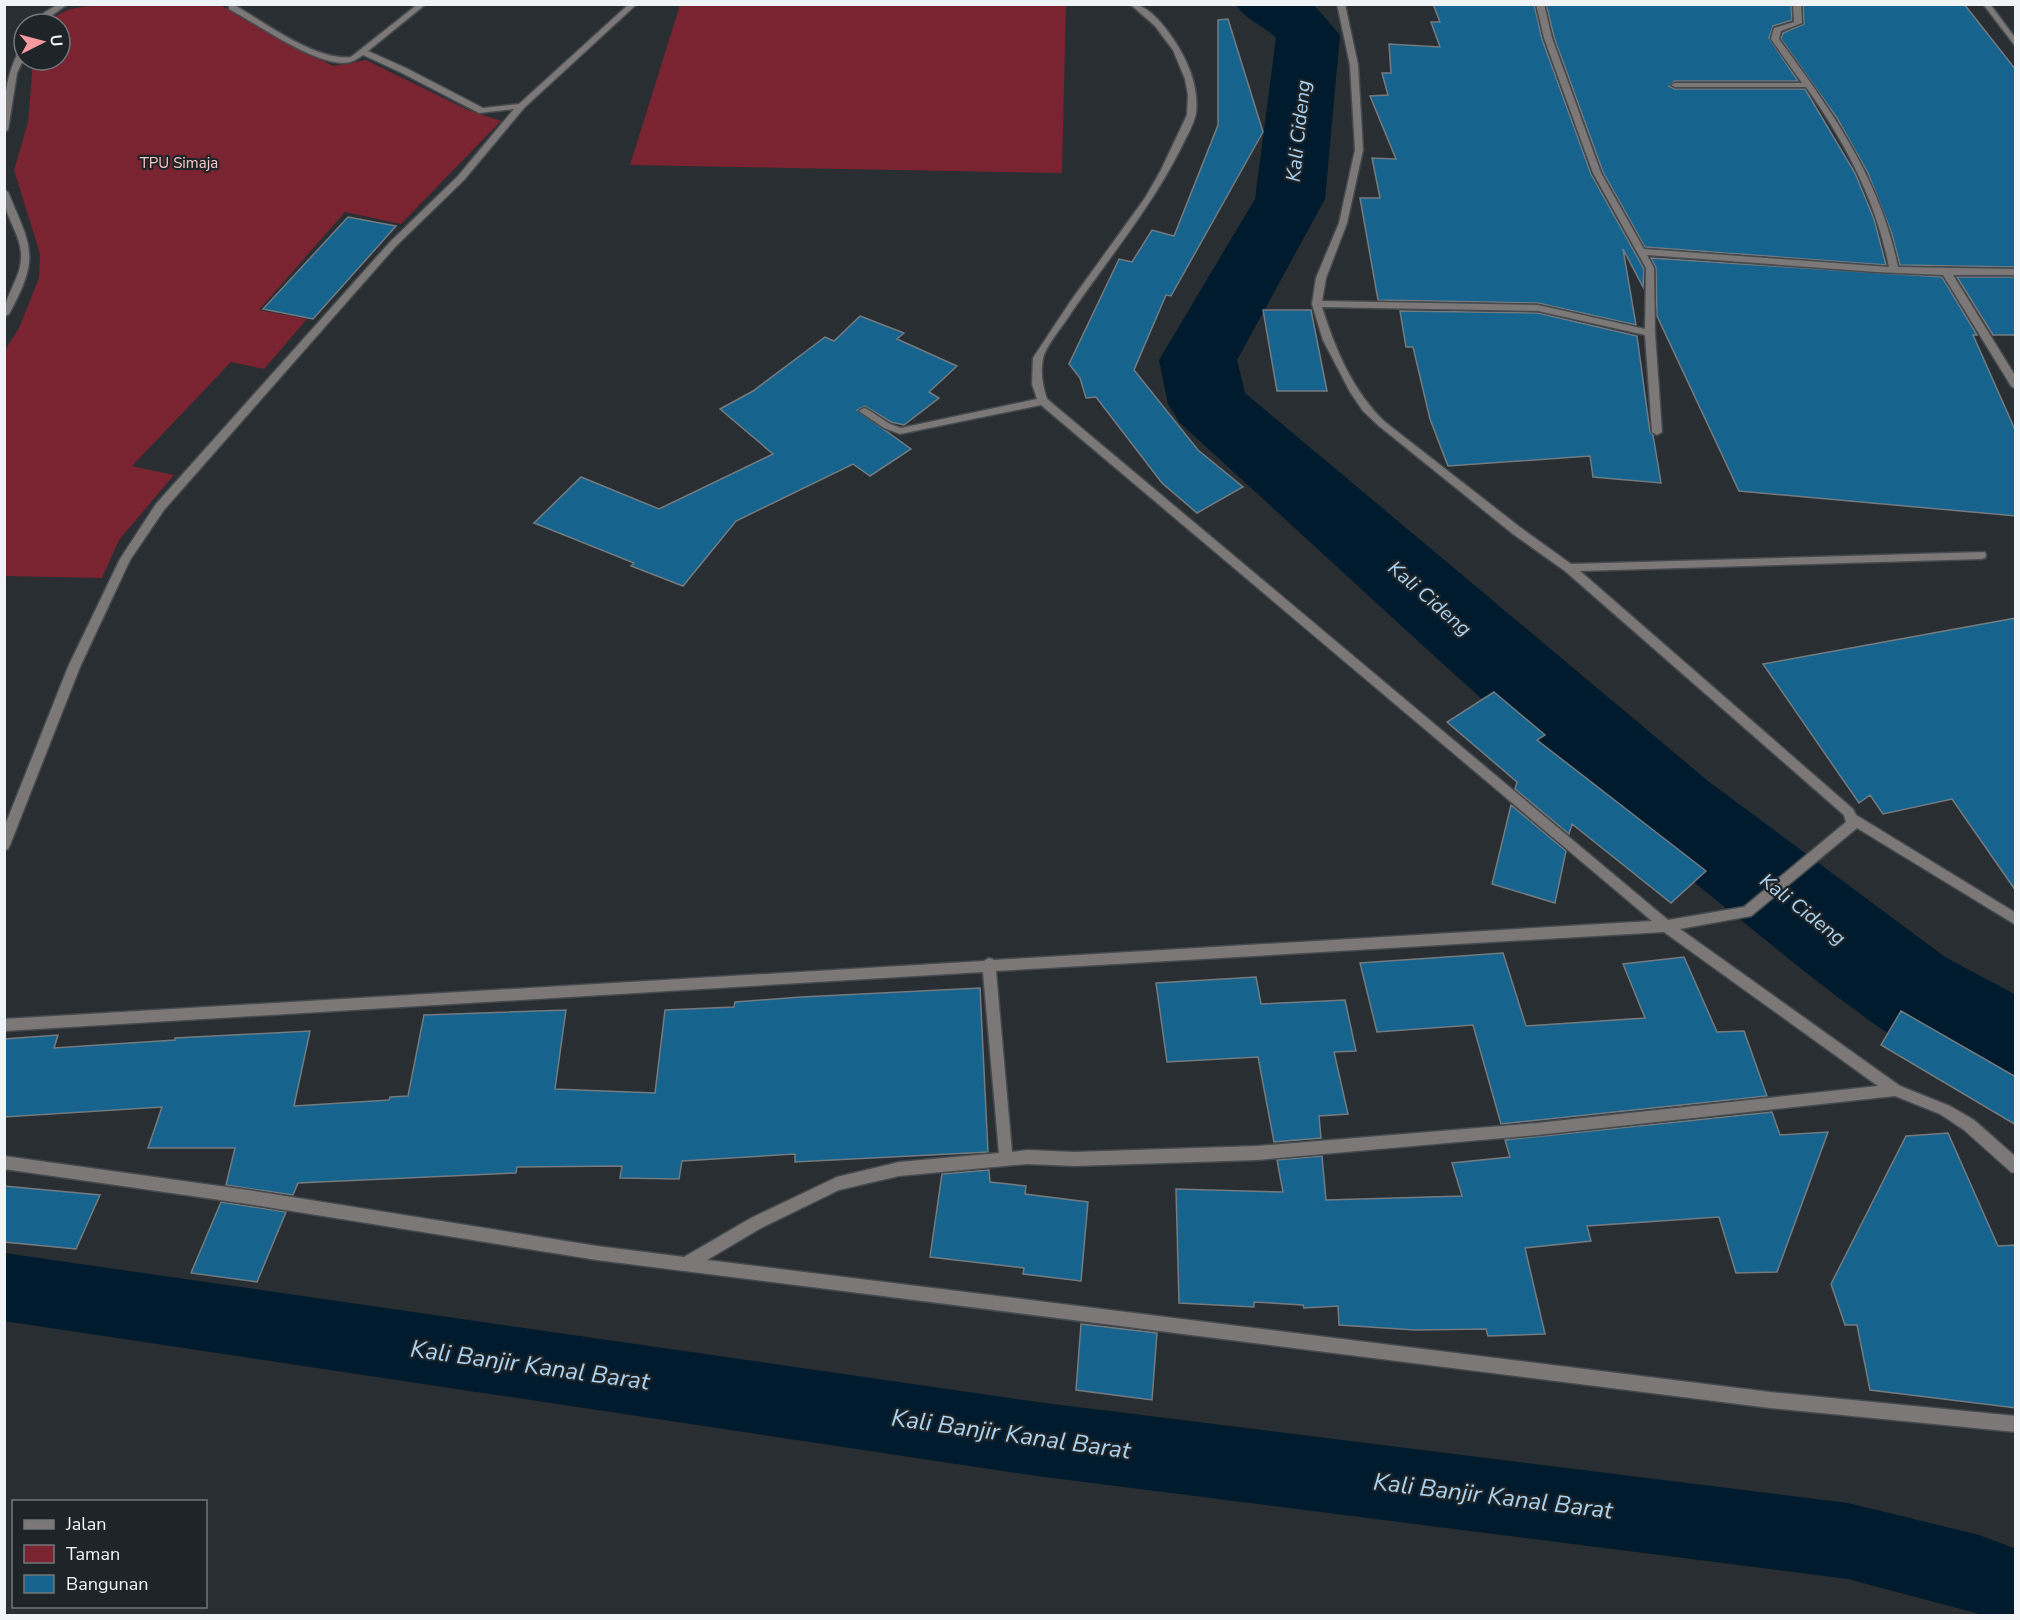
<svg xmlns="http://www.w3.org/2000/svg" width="2020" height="1620" font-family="'Nunito Sans',sans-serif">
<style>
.green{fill:#792430}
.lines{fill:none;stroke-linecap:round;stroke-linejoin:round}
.canal{fill:#001b2d;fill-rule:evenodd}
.river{fill:#001b2d;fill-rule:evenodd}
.building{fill:#16638e;stroke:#747b80;stroke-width:1.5}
.minor-casing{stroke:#444a4e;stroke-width:3}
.minor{fill:#7c7878;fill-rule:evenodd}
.labels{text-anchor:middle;stroke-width:4.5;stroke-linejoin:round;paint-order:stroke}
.far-park-label{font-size:15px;fill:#f9c4c5;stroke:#1f2428}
.water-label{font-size:20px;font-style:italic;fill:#a9d3f1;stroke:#1f2428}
.near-water-label{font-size:24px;font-style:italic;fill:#a9d3f1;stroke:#1f2428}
</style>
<rect width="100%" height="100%" fill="#282e32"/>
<!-- green -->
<path class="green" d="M112,4L220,5L333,66L366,60L468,110L501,121L401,224L345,212L259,310L307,319L264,369L231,362L132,466L174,475L119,540L102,578L5,576V350L19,328L39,278L40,254L14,170L28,122L33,60H60V24H46C70,3 83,8 112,4Z
M680,5H1066L1062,173L630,165Z"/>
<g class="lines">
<!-- canal -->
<path class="canal" d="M4,1253L1037,1402L1848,1503L1979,1535L2016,1549V1616H1987L1848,1579L1037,1476L4,1321Z"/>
<!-- river -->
<path class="river" d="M1235,4H1313L1340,35L1325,199L1237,360L1245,393L1708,781L1945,957L2016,995V1101C1908,1061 1821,984 1732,913C1540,759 1362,588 1180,423L1168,404L1159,360L1255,199L1276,38C1263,25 1246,20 1235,4Z"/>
</g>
<!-- building -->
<path class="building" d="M1433,4H1534L1542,39L1591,174L1644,269L1643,287L1623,249L1636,325L1538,303L1378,300L1360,198H1380L1372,158L1396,159L1370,96L1388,95L1382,73H1391L1389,44L1440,47L1431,22H1440Z
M1546,4H1791L1792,20L1773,26L1769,38L1798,81H1675L1669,86L1675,89H1805L1855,173L1874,219L1886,265L1645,247L1603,172L1554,37Z
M1803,4H1964L2016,70V267L1900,265L1892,234L1868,173L1837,118L1781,39L1783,33L1804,24Z
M1228,19L1263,132L1171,296L1166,295L1134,370L1198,450L1243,487L1197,513L1162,483L1096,397L1086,398L1080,378L1069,364L1119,259L1132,262L1152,230L1174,236L1218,125V20Z
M348,217L396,226L313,319L263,309Z
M1651,258L1942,277L1977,335H1973L2016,432V516L1739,491L1657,316L1656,268Z
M1957,277H2016V335H1993Z
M1263,310H1311L1327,391H1277Z
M1400,311L1538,313L1637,336L1650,432L1653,435L1661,483L1593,477L1590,456L1448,466L1430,419L1413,347H1406Z
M860,316L904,333L897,339L957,366L929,392L939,398L904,425L891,422L865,406L857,410L911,449L870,476L853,464L736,521L683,586L631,566L634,563L534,523L581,477L659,509L773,454L720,409L753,391L825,337L834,341Z
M2016,618V891L1952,799L1883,814L1870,795L1859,803L1763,664Z
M1494,692L1545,735L1537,740L1706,871L1671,903L1572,824L1569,834L1515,789L1517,782L1447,722Z
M1511,805L1566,851L1555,903L1492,884Z
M1503,953L1526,1026L1645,1018L1623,964L1684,957L1717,1032L1744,1031L1767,1096L1501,1124L1473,1025L1377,1032L1360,963Z
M1256,977L1261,1004L1345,1000L1356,1051L1334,1052L1348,1114L1319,1116L1321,1138L1274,1142L1258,1057L1167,1062L1156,983Z
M980,988L988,1152L795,1162V1154L682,1161L679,1179L620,1178L622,1166L517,1167L516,1173L298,1183L293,1195L226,1185L235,1148H148L162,1107L4,1117V1039L58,1035L54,1048L175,1040V1038L310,1031L294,1106L389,1100L390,1097L408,1096L424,1015L566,1010L555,1089L655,1093L665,1010L734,1007L735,1002L801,997Z
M1901,1011L2016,1077V1125L1881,1045Z
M1772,1112L1780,1135L1828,1132L1777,1272L1736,1273L1719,1217L1587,1226L1591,1241L1525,1248L1545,1334L1488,1336L1486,1329L1415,1330L1339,1325L1338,1306L1304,1308L1303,1305L1254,1302V1307L1179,1303L1176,1189L1283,1192L1277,1160L1322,1156L1326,1200L1462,1196L1452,1163L1510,1157L1505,1140Z
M1948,1133L1998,1246L2016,1245V1408L1870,1390L1857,1325H1845L1831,1284L1906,1136Z
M989,1170L990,1182L1026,1186L1025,1194L1088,1202L1081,1281L1023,1274L1024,1268L930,1257L942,1174Z
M4,1186L100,1195L76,1249L4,1242Z
M221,1202L286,1212L257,1282L191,1273Z
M1081,1324L1157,1333L1152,1400L1076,1390Z"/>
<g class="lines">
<defs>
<path id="minor" d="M59,4H68L51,16L44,24H36L45,12Z
M229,4H237L236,6C266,23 316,61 351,57L418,4H426L368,51L406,68L483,108L519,104L629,4H637L524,108L464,180L396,246L164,510L130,560L80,667L10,845L8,849L4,850V828L68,667L120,559L156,504L390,242L458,176L514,109L479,113L400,72L363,55C356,60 351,63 342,63C308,61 259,25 229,9Z
M1130,4C1148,4 1164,25 1174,40C1188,61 1199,87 1196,113C1194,125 1185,139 1180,150C1150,209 1108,259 1071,313C1064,325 1045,346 1043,359C1040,373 1043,387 1047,399L1668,920L1744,907L1846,822L1844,815L1565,571L1513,534L1379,426L1363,411L1350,392L1323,340L1312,304L1316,278L1339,223L1355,150L1350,65L1337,4H1345L1358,65L1363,150L1347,223L1326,278L1322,301L1538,305L1645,329L1646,268L1593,173L1544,38L1536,4H1544L1552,38L1601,173L1644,249L1889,267C1876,200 1845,142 1806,87H1675L1671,85L1675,83H1802L1771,39L1774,28L1794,22L1793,4H1801L1802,23L1781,31L1779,39C1831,110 1880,178 1898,267L2016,269V275H1953L2016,377V389L2011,386L1943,275L1876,272L1647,255L1654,268L1655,333L1662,432L1657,435L1652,432L1645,335L1538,311L1322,307C1335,349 1353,392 1385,422L1521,528L1571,564L1985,552L1986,555L1985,558L1981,559L1580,571L1853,809L1856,815L2016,913V925L1857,828L1751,916L1680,929L1900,1086L1950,1106L1974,1120L2016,1157V1173L2011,1172L1964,1130L1940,1114L1895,1096L1537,1135L1257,1160L1074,1166L1027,1164L899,1176L839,1190L761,1228L707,1260L1770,1392L2016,1416V1432L1770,1408L597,1260L248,1204L4,1169V1156L248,1190L597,1246L684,1257L751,1218L837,1177L899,1162L999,1153L983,972L4,1031V1019L984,961L989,958L994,960L1652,921L1041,405L900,434L884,428L859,411L864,408L867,409L890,424L901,428L1037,399L1032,384L1033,358L1070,302L1145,198L1161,170L1187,115L1188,95L1185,79L1173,50L1155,26ZM1664,932L1878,1086L1537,1123L1257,1146L1074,1152L1027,1150L1012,1152L996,971Z
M1983,4H1990L2016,39V47Z
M21,47H24V58L17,73L8,130L4,132C4,100 5,76 21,47Z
M4,190L8,192C32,249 40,257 9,314L4,317C4,294 23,277 21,253C20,235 8,221 5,204C4,200 4,194 4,190Z"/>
</defs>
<!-- minor casing -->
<use href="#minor" class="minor-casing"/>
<!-- minor -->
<use href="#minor" class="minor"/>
</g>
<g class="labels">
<!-- far-park labels -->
<g class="far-park-label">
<text x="179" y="168">TPU Simaja</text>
</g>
<!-- water labels -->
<g class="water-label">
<text transform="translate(1298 131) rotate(-84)" y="7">Kali Cideng</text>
<text transform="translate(1430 598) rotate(41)" y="7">Kali Cideng</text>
<text transform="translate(1803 909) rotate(38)" y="7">Kali Cideng</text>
</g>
<!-- near-water labels -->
<g class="near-water-label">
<text transform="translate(530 1365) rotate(8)" y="8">Kali Banjir Kanal Barat</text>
<text transform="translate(1011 1434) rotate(8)" y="8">Kali Banjir Kanal Barat</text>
<text transform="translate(1493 1496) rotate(7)" y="8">Kali Banjir Kanal Barat</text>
</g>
</g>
<!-- border -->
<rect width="2020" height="1620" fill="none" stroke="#f0f4f7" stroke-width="12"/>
<!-- legend -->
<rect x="12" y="1500" width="195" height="108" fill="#1f2428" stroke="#73777b" stroke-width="1.5"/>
<rect x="24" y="1520" width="30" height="9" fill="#7c7878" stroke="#73777b" stroke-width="1.5"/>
<text x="66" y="1530" font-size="18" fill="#f0f4f7">Jalan</text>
<rect x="24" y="1545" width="30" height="18" fill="#792430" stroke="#73777b" stroke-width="1.5"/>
<text x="66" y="1560" font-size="18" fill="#f0f4f7">Taman</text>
<rect x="24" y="1575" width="30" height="18" fill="#16638e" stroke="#73777b" stroke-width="1.5"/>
<text x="66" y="1590" font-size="18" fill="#f0f4f7">Bangunan</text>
<!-- north arrow -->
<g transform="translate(42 42) rotate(84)"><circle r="28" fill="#1f2428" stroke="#73777b" stroke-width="1.5"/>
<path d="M0-4.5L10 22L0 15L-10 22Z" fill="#f49a9f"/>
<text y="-9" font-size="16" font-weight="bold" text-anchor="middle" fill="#f0f4f7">U</text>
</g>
</svg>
